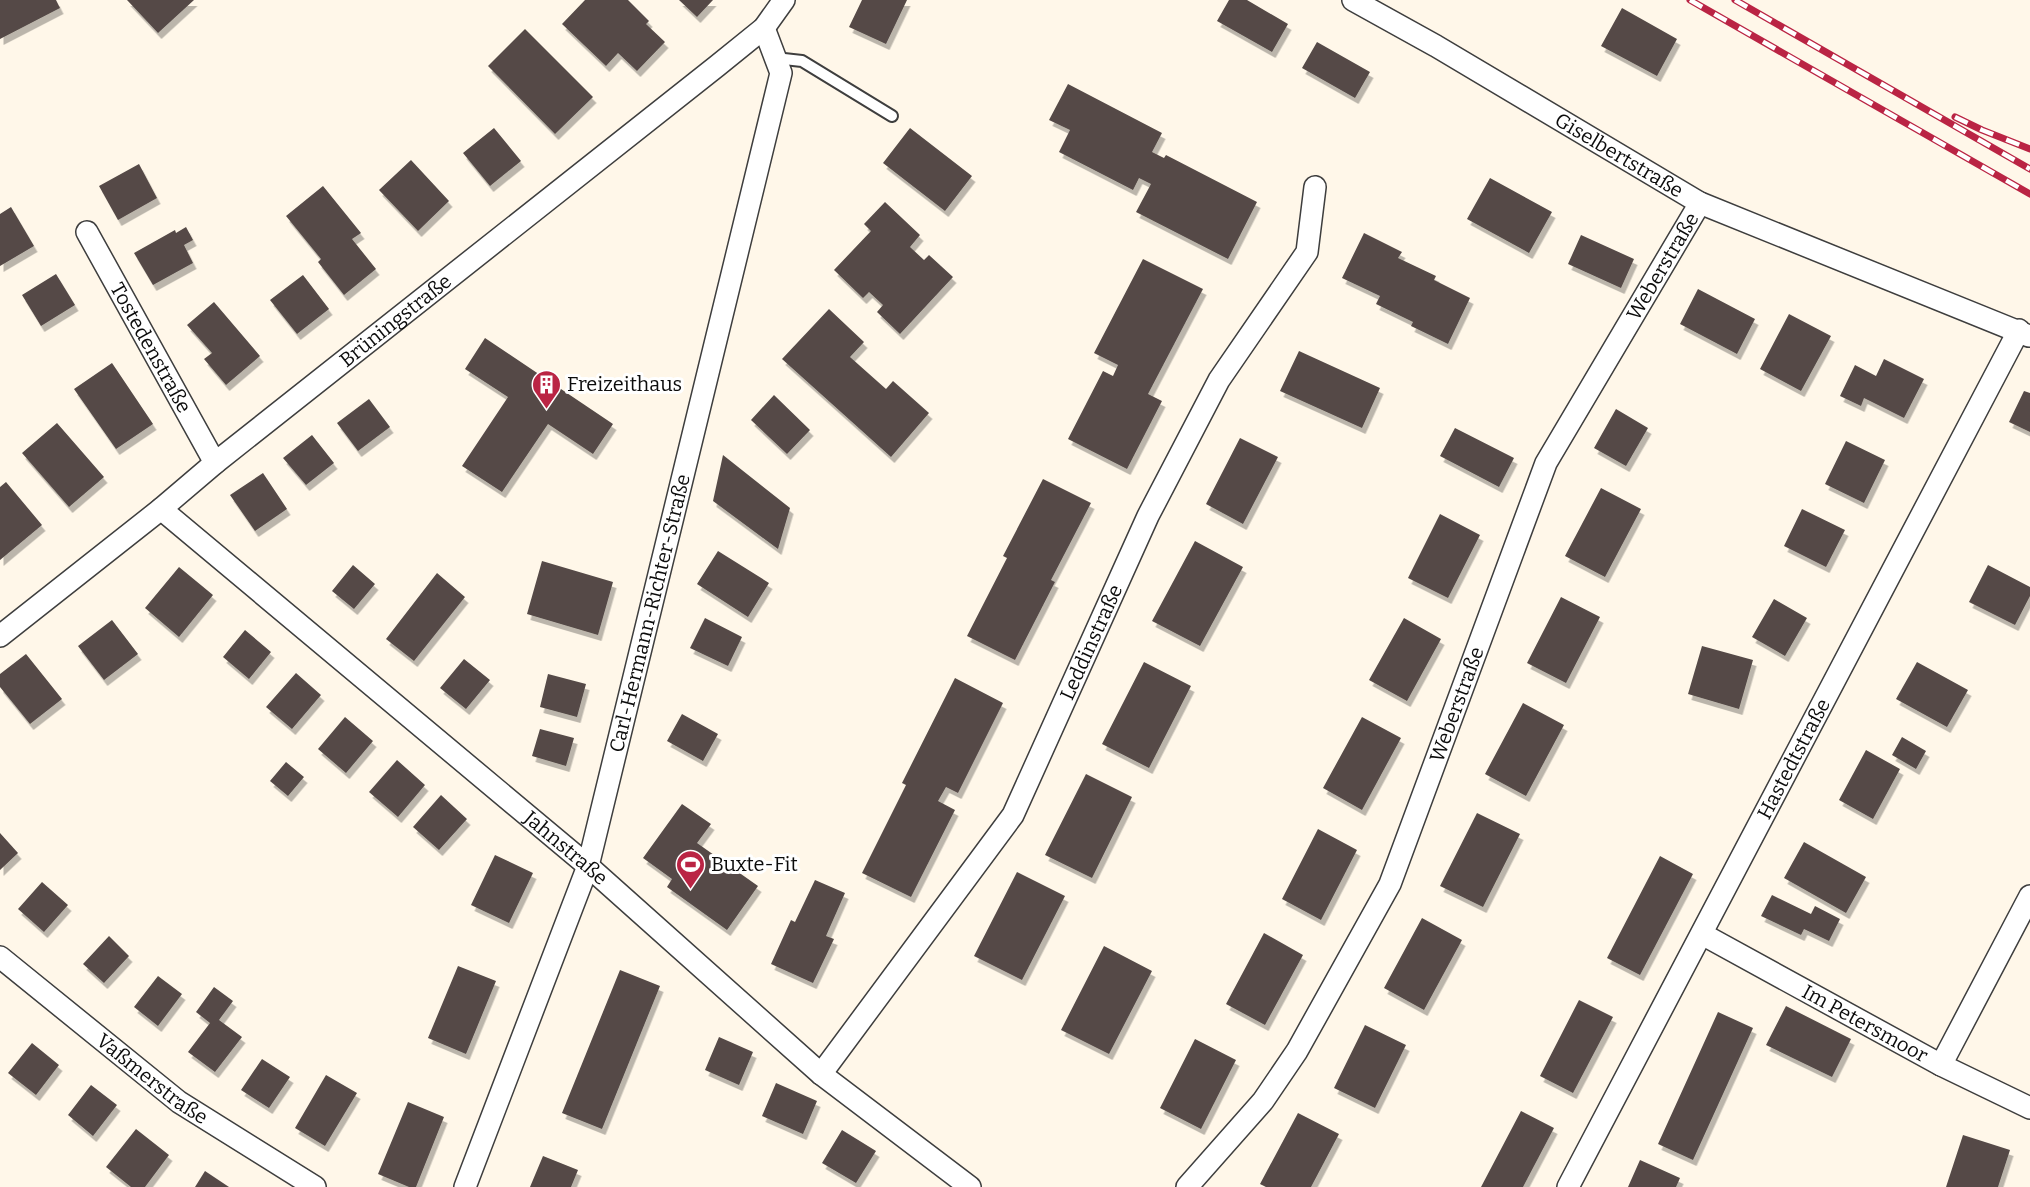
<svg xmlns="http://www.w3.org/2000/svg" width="2030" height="1187" font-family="Bitter,serif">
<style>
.building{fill:#544a47;filter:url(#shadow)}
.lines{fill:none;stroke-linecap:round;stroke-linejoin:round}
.lane-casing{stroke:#3e3e3e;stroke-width:14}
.street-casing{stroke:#3e3e3e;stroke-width:24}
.lane{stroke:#fff;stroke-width:10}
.street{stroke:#fff;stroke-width:21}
.rail-casing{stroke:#ba2444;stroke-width:7}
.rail{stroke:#fff;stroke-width:4.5;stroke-dasharray:14;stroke-linecap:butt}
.labels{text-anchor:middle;stroke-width:6;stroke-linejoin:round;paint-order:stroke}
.street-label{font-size:20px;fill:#0b0b0b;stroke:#fff}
.poi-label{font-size:20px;fill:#0b0b0b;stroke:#fff;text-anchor:start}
</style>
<defs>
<filter id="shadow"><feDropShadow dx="3.5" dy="6" stdDeviation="0" flood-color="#0004"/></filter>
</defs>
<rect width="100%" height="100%" fill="#fff7e9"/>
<!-- building -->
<path class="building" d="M0,0H56L60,8L0,39Z
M127,0H194L158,33Z
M585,0H628L649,21L646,24L665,42L637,71L618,53L606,66L562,24Z
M679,0H713L697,17Z
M862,0H907L886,44L849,27Z
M1229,0H1247L1288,24L1272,52L1217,21Z
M1622,8L1677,39L1657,76L1601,46Z
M525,29L593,97L555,134L488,66Z
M1317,42L1370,72L1355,98L1302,68Z
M1068,84L1162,133L1152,152L1164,158L1166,155L1257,202L1228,259L1136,212L1151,184L1139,178L1133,190L1059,152L1070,130L1049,120Z
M494,128L521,161L490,186L463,153Z
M910,128L972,176L945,211L883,163Z
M411,160L449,201L418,231L379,190Z
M139,164L157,198L118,220L99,186Z
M1490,178L1552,212L1529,253L1467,219Z
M323,186L361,233L352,239L376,269L344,295L318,262L321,259L286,216Z
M885,202L920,235L910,247L924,260L929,255L953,277L900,334L877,312L883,305L869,292L863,298L834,270L871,231L864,224Z
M11,207L34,246L0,266V214Z
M186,227L193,240L184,245L193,263L153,285L134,253L175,230L176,233Z
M1364,233L1402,252L1398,258L1436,276L1434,280L1470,298L1448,344L1411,326L1413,322L1376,304L1380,296L1342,278Z
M1581,235L1634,259L1621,288L1568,264Z
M1143,259L1203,289L1148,394L1162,401L1127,469L1068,439L1103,371L1113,376L1118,365L1094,353Z
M56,274L75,305L41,326L22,295Z
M303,275L329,309L297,334L270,300Z
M1698,289L1755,319L1737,354L1680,324Z
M214,302L260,356L226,385L204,359L212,353L187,325Z
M829,309L864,342L850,357L886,389L893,381L929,413L891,457L782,359Z
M1789,314L1831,336L1801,391L1760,369Z
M485,338L613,424L593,454L548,424L502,492L462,466L508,397L465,369Z
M1299,351L1380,388L1362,428L1280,391Z
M1884,359L1924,379L1904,418L1864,398L1861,406L1840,396L1855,365L1876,376Z
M112,363L153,424L116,449L74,389Z
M2024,391L2030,393V432L2009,422Z
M774,395L810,430L787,454L751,420Z
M369,399L390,427L358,451L337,423Z
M1616,409L1648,428L1626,466L1594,448Z
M57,423L104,477L69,507L22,453Z
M1455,428L1514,458L1499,487L1440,456Z
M312,435L334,463L306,485L283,458Z
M1240,438L1278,457L1243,524L1206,504Z
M1846,441L1885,460L1864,503L1825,484Z
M723,455L790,508L778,549L713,501Z
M263,473L287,509L255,531L230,495Z
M1043,479L1091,503L1051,580L1055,582L1015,660L967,636L1007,558L1003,556Z
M6,482L42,525L0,560V487Z
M1601,488L1641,509L1605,577L1565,556Z
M1802,509L1845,530L1826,567L1784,546Z
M1440,514L1480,535L1448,598L1408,578Z
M1195,541L1243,567L1200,646L1152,621Z
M718,551L769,583L748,617L697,584Z
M542,561L613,582L598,635L527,614Z
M353,565L375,584L354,609L332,591Z
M1988,565L2030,587V596L2015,625L1969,602Z
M179,567L213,595L179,637L145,608Z
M437,573L465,597L414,661L386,639Z
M1561,597L1600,617L1566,683L1527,663Z
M1774,599L1807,618L1785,656L1752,637Z
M705,618L742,637L728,666L690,648Z
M1404,618L1441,639L1407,701L1369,680Z
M112,620L138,654L104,680L78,646Z
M245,630L271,652L249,679L223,657Z
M1702,646L1753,660L1739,709L1688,694Z
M26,654L62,699L30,724L0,687V674Z
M464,659L490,680L466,709L440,688Z
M1144,662L1191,686L1149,768L1102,744Z
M1917,662L1968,690L1947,727L1896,699Z
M296,673L321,695L292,729L266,707Z
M548,674L586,684L577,717L540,707Z
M955,678L1003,703L958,793L946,787L938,801L955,810L911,897L862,873L906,785L902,783Z
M1523,703L1564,725L1526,796L1485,774Z
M682,714L718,734L703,761L667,741Z
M345,717L373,741L346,773L318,749Z
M1362,717L1401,738L1362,810L1323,788Z
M540,729L574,738L566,766L532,756Z
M1902,737L1926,751L1916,769L1892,755Z
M1866,750L1900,769L1873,819L1839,800Z
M397,760L425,785L398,817L369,792Z
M286,762L304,777L288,796L270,781Z
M1086,774L1132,797L1092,878L1045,855Z
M441,795L467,819L439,850L413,827Z
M682,804L711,824L697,843L758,886L727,930L667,887L672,879L643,858Z
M1477,813L1520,834L1483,907L1440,886Z
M1318,829L1357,850L1321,920L1282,899Z
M0,833L18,853L0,870Z
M1804,842L1866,877L1846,913L1784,878Z
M495,855L533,873L509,923L471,905Z
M1660,856L1693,874L1640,975L1607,958Z
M1017,872L1065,896L1022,980L974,956Z
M815,880L845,893L826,936L834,939L813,983L771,964L791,920L795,922Z
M42,882L68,905L44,932L18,909Z
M1772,895L1811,914L1815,906L1840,919L1829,941L1804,929L1801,935L1761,916Z
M1422,918L1462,940L1424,1010L1384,988Z
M1264,933L1303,955L1265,1025L1226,1004Z
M109,936L129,956L104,983L83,964Z
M1104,946L1152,971L1109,1054L1061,1030Z
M458,966L496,981L466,1054L428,1038Z
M620,970L660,986L602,1129L562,1113Z
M158,976L182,994L158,1026L134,1007Z
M214,987L233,1001L219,1020L242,1037L215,1072L188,1052L210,1023L196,1012Z
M1579,1000L1613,1017L1573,1093L1540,1076Z
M1786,1006L1851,1039L1832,1077L1766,1045Z
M1718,1012L1753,1028L1693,1160L1658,1144Z
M1365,1025L1406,1045L1375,1108L1334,1088Z
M719,1037L753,1052L739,1085L705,1070Z
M1195,1039L1236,1060L1201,1129L1160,1108Z
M32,1043L59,1065L36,1095L8,1073Z
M262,1059L290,1077L269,1108L241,1090Z
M326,1075L357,1093L325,1146L295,1128Z
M776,1083L817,1101L803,1134L762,1116Z
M91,1085L117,1105L93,1136L68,1115Z
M408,1102L444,1117L416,1187H409L378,1174Z
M1521,1111L1554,1128L1534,1166L1523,1187H1481Z
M1298,1113L1339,1134L1311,1187H1266L1260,1184Z
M136,1129L169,1155L145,1187H131L106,1167Z
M842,1130L876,1151L856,1183L822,1163Z
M1963,1135L2010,1150L1998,1187H1946Z
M543,1156L578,1170L571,1187H530Z
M1640,1160L1680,1178L1676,1187H1628Z
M205,1171L229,1187H195Z"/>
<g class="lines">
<defs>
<path id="lane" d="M775,58L802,61L892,116"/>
<g id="street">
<path id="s1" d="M1353,0L1436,46L1700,203L2029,336"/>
<path id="s2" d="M87,232L215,463"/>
<path id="s3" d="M161,509L588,866L821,1074L970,1187"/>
<path id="s4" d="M0,636L161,509L215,463L717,66L764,28L784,0"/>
<path id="s5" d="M1702,934L1941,1065L2030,1108"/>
<path id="s6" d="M0,957L179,1102L315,1187"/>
<path d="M1941,1065L2030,896"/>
<path id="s7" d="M821,1074L1013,815L1148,516L1219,380L1307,252L1315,187"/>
<path id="s8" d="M465,1187L588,866L781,73L764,28"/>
<path id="s9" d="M1187,1187L1263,1101L1297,1051L1390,884L1546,463L1700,203"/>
<path id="s10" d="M1568,1187L2019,330"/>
</g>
</defs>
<!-- lane casing -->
<use href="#lane" class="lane-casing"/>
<!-- street casing -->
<use href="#street" class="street-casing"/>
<!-- lane -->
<use href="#lane" class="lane"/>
<!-- street -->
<use href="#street" class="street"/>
<defs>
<path id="rail" d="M1690,0L2030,194
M1735,0L2030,169
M1955,117L1982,130L2030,149"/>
</defs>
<!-- rail casing -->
<use href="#rail" class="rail-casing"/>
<!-- rail -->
<use href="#rail" class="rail"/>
</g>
<!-- icons -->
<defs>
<symbol id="building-pin" viewBox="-11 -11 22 30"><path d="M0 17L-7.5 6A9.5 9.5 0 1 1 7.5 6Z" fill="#ba2444" stroke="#fff"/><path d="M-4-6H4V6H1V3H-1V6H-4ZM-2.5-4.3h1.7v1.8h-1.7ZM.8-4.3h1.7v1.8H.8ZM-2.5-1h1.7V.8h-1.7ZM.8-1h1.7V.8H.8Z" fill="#fff"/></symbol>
<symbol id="stadium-pin" viewBox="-11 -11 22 30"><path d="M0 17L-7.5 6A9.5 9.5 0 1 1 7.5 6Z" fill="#ba2444" stroke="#fff"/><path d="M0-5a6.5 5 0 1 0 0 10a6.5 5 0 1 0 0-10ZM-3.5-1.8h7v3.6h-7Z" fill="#fff"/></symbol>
</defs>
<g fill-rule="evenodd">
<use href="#building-pin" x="530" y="368" width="33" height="45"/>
<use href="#stadium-pin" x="674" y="848" width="33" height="45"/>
</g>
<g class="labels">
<!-- street labels -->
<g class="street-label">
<text dy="7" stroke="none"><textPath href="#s1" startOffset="308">Giselbertstraße</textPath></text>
<text dy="7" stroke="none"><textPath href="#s9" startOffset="1044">Weberstraße</textPath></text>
<text dy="7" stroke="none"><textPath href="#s4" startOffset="506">Brüningstraße</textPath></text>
<text dy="7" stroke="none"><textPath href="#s2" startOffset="132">Tostedenstraße</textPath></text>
<text dy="7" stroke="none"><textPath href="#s8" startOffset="604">Carl-Hermann-Richter-Straße</textPath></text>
<text dy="7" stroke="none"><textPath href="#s7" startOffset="512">Leddinstraße</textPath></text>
<text dy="7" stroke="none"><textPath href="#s9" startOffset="558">Weberstraße</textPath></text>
<text dy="7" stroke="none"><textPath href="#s10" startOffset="484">Hastedtstraße</textPath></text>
<text dy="7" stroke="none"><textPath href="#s3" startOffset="528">Jahnstraße</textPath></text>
<text dy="7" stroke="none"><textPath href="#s5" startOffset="186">Im Petersmoor</textPath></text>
<text dy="7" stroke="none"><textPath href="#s6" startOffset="195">Vaßmerstraße</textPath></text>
</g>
<!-- poi labels -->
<g class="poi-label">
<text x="567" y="391">Freizeithaus</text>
<text x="711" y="871">Buxte-Fit</text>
</g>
</g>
</svg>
